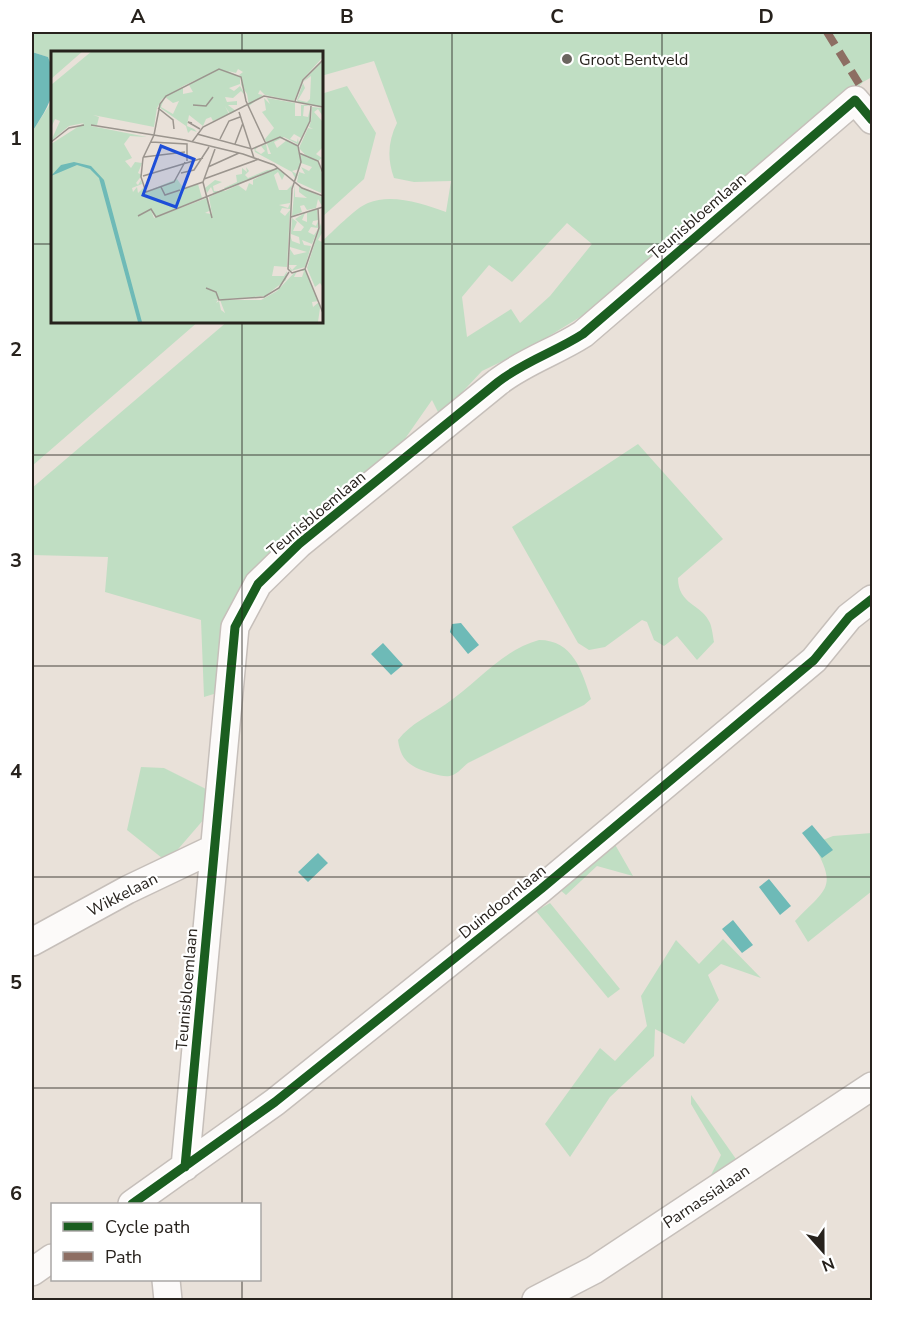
<svg xmlns="http://www.w3.org/2000/svg" width="904" height="1332" font-family="'Nunito Sans',sans-serif">
<style>
.green{fill:#c0dec3;fill-rule:evenodd}
.water{fill:#6ebab7}
.lines{fill:none;stroke-linecap:round;stroke-linejoin:round}
.minor-casing{stroke:#c6bfba;stroke-width:30}
.minor{stroke:#fcfaf9;stroke-width:27}
.quiet{stroke:#8d6e63;stroke-width:8;stroke-dasharray:15 8;stroke-linecap:butt}
.cycleway-casing{stroke:#fff;stroke-width:13}
.cycleway{stroke:#1b5e20;stroke-width:9}
.grid{fill:none;stroke:#27221d;stroke-width:1.5;stroke-opacity:0.55}
.poi-dot{fill:#6b655f;stroke:#fff;stroke-width:2}
.labels{text-anchor:middle;stroke-width:4.5;stroke-linejoin:round;paint-order:stroke}
.poi-label{font-size:16px;fill:#27221d;stroke:#fff;text-anchor:start}
.street-label{font-size:16px;fill:#27221d;stroke:#fff}
.inset-road{fill:none;stroke:#9b958e;stroke-width:1.5}
.view{fill:#1d4ed8;fill-opacity:0.15;stroke:#1d4ed8;stroke-width:3}
.inset-edge{fill:none;stroke:#27221d;stroke-width:3}
.neatline{fill:none;stroke:#27221d;stroke-width:2}
.grid-label{font-size:20px;text-anchor:middle;font-weight:bold;fill:#27221d}
</style>
<rect width="100%" height="100%" fill="#e9e1d9"/>
<!-- green -->
<path class="green" d="M32,32H872V77L863,82L843,103L590,311L528,349L482,371L440,416L432,400L393,456L293,540L217,693L204,697L201,620L105,592L108,557L32,555V488L228,321H321V242C333,232 355,208 368,203C392,193 423,204 446,212L451,181L414,182L394,178C387,159 388,141 397,123L374,61L321,76V52H52V67L48,57L32,52ZM567,223L592,244L550,296L520,323L511,309L467,337L462,297L489,265L512,282Z
M347,86L376,133L364,179L321,218V94Z
M52,101V321H199L32,466V132Z
M638,444L723,539L678,578C678,605 702,604 710,623C712,628 713,636 714,642L697,660L677,636L664,646L654,640L647,622L642,620L605,647L589,650L578,643L512,527Z
M539,640C573,640 582,671 591,699L584,705L468,763C463,767 458,773 453,775C446,778 440,775 434,774C413,768 401,763 398,740C411,723 429,716 446,704C477,683 502,650 539,640Z
M141,767L164,768L214,793L211,811L167,862L127,830Z
M872,833V891L808,942L795,921C827,888 838,888 813,844L833,836Z
M613,841L633,876L597,866L566,895L559,889Z
M550,903L620,989L608,998L536,911Z
M723,939L761,978L721,964L708,975L719,1000L684,1044L655,1029L654,1056L610,1097L570,1157L545,1124L600,1048L615,1061L647,1026L641,996L676,940L699,964Z
M691,1095L736,1159L710,1177L721,1155L691,1104Z"/>
<!-- water -->
<path class="water" d="M32,52L48,57C62,88 48,107 32,132Z
M461,623L479,645L468,654L450,632L452,624Z
M383,643L403,665L391,675L371,654Z
M812,825L833,850L822,858L802,833Z
M318,853L328,863L308,882L298,872Z
M769,879L791,906L780,915L759,887Z
M733,920L753,945L742,953L722,929Z"/>
<g class="lines">
<defs>
<path id="minor" d="M32,942L127,890L213,849
M185,1167L235,627L258,584L299,544L498,382C525,361 555,352 583,334L855,100L872,120
M132,1204L275,1102L541,889L814,660L849,617L872,599
M32,1272L52,1258
M166,1280L168,1300
M536,1300L594,1270L872,1086"/>
</defs>
<!-- minor casing -->
<use href="#minor" class="minor-casing"/>
<!-- minor -->
<use href="#minor" class="minor"/>
<!-- quiet -->
<path class="quiet" d="M827,32L863,90"/>
<defs>
<path id="cycleway" d="M185,1167L235,627L258,584L299,544L498,382C525,361 555,352 583,334L855,100L872,120
M132,1204L275,1102L541,889L814,660L849,617L872,599"/>
</defs>
<!-- cycleway casing -->
<use href="#cycleway" class="cycleway-casing"/>
<!-- cycleway -->
<use href="#cycleway" class="cycleway"/>
</g>
<!-- grid -->
<path class="grid" d="M242,32V52M452,32V1300M662,32V1300M32,244H52M321,244H872M242,321V1204M32,455H872M32,666H872M32,877H872M32,1088H872M242,1280V1300"/>
<!-- markers -->
<circle class="poi-dot" cx="567" cy="59" r="6"/>
<g class="labels">
<!-- poi labels -->
<g class="poi-label">
<text x="579" y="65">Groot Bentveld</text>
</g>
<!-- street labels -->
<g class="street-label">
<text transform="translate(697 216) rotate(-41)" y="6">Teunisbloemlaan</text>
<text transform="translate(316 513) rotate(-40)" y="6">Teunisbloemlaan</text>
<text transform="translate(122 894) rotate(-27)" y="6">Wikkelaan</text>
<text transform="translate(502 901) rotate(-39)" y="6">Duindoornlaan</text>
<text transform="translate(186 989) rotate(-85)" y="6">Teunisbloemlaan</text>
<text transform="translate(706 1196) rotate(-34)" y="6">Parnassialaan</text>
</g>
</g>
<!-- overview -->
<g transform="translate(51 51)">
<rect width="272" height="272" fill="#e9e1d9"/>
<path d="M0,0H32L0,28ZM41,0H271V7L252,28L243,50L214,44L209,39L207,43L212,44L198,55L196,43L190,34L191,27L188,24L192,21L187,18L185,22L177,20L189,26V33L178,37L183,40L189,35L195,45L190,40L182,47L174,46L176,51L186,50V54H177L185,60L179,63L174,55L178,63L162,70L160,66L155,68L152,75L138,64L136,75L143,78L146,81L140,79L137,82L135,75L108,56L113,48L110,56L122,63L128,50L122,52L114,46L132,36V43L142,41L138,34L147,28L132,35L111,48L106,57L103,76L42,64L48,66L46,74L40,75L96,86L79,85L73,93L81,107L74,110L80,117L84,111L91,112L87,122L91,124L85,132L87,134L90,129L91,133L81,137L82,141L86,136L87,142L93,136L94,141L126,128L133,138L147,133L151,147L104,166L100,159L103,167L156,147L160,159L154,162L161,163L158,146L169,141L163,143L160,136L156,142L154,137L164,129L171,131L162,135L163,140H174L187,134L195,140L198,132L202,134V129L213,123L174,138L173,137L186,131L185,124L191,123V117L196,121L195,116L198,120L194,124L197,127L216,119L227,118L234,123L231,129L227,121L223,124L228,139H236L241,134L239,152L228,154L237,157L239,153V158L231,157L229,161L234,165L239,159L236,216L223,215L221,225H233L236,220L235,229L214,245L161,249H167L165,252L168,250L170,259L174,262L169,249H210L226,240L243,222L246,220L243,226H251L253,220H247L252,218L254,219L267,250L261,251L262,256L268,251L269,257L267,271H0V93L33,72L18,75L0,90L9,70L4,68L0,77V34ZM271,10V56L247,51L246,49L252,32L254,37L247,49L256,51L259,48L260,25L252,31ZM213,47L219,53L216,47L244,52V65H250V54H255L259,55H253L252,65L257,66L259,58V69L250,87L243,83L239,88L246,91L247,87L248,94L233,86L223,91L226,97L236,89L246,95L249,106L250,103L257,107L248,97L257,77L262,78L258,76L260,70L261,56L271,57V64L267,58L263,61L271,70V97L265,103L271,107L267,110L271,123L270,142L246,131L248,121L254,123L250,116L258,120L261,116L250,112L248,118L241,120L247,124L245,129L241,121L204,101L203,97L207,96L204,99L210,103L214,100L210,95L215,93L217,103H220L214,88L223,77L211,61L215,59ZM244,133V146L256,147L248,141V135L271,146V155L267,148L265,157L256,159L253,154L249,155L251,161L241,165ZM266,158L267,169L262,170L261,173L265,175L267,170V177L260,176L257,181L263,184L267,178L261,193L251,189L253,194L260,195L254,216L240,220L238,215L241,219L246,214H238L239,198L243,204L256,201L239,196V184L241,190L249,193L248,186L240,183L241,167L246,171L242,180H250L253,176L244,168L254,162L251,169L256,171V162ZM270,172L271,182L267,189L271,191V235L269,232L264,236L256,217Z" fill="#c0dec3"/>
<path d="M23,111L40,115L53,129L91,271H87L48,127L39,118L26,114L0,125L10,114Z" fill="#6ebab7"/>
<path class="inset-road" d="M244,50L252,29L272,9M142,54L155,55L162,46M107,57L122,69L123,78M188,61L203,107M141,72L137,71L149,78M40,74L134,89L192,103L223,114L251,137L272,145M146,83L201,98L229,86L247,95M169,88L178,70L189,66M0,91L18,77L33,74M100,91L136,93V110M141,91L152,76L213,45L272,56M184,93L192,72M248,102L267,110L272,122M93,106L134,101M134,111L123,131L95,141L90,126L92,107L103,84L109,53L115,45L168,18L190,26L195,50L215,93M157,116L188,102M130,122L143,119L158,96M92,125L152,107M153,128L208,108M110,136L114,144L129,139M132,138L152,131M267,157L268,177L254,218L272,262M87,165L100,158L105,166L227,117M240,166L272,156M161,167L152,131L164,98M254,218L241,222L237,218L241,138L250,111L247,95L259,70L260,55M155,237L165,241L168,249L213,246L228,237L238,221"/>
<path class="view" d="M110,95L143,108L125,156L92,144Z"/>
<rect width="272" height="272" class="inset-edge"/>
</g>
<!-- border -->
<rect width="904" height="1332" fill="none" stroke="#ffffff" stroke-width="66"/>
<!-- legend -->
<rect x="51" y="1203" width="210" height="78" fill="#ffffff" stroke="#a9a7a5" stroke-width="1.5"/>
<rect x="63" y="1222" width="30" height="9" fill="#1b5e20" stroke="#a9a7a5" stroke-width="1.5"/>
<text x="105" y="1233" font-size="18" fill="#27221d">Cycle path</text>
<rect x="63" y="1252" width="30" height="9" fill="#8d6e63" stroke="#a9a7a5" stroke-width="1.5"/>
<text x="105" y="1263" font-size="18" fill="#27221d">Path</text>
<!-- north arrow -->
<g transform="translate(823 1251) rotate(159)" stroke="#ffffff" stroke-width="4.5" paint-order="stroke">
<path d="M0-4.5L10 22L0 15L-10 22Z" fill="#27221d"/>
<text y="-9" font-size="16" font-weight="bold" text-anchor="middle" fill="#27221d">N</text>
</g>
<rect x="33" y="33" width="838" height="1266" class="neatline"/>
<g class="grid-label">
<text x="138" y="23">A</text>
<text x="347" y="23">B</text>
<text x="557" y="23">C</text>
<text x="766" y="23">D</text>
<text x="16" y="145">1</text>
<text x="16" y="356">2</text>
<text x="16" y="567">3</text>
<text x="16" y="778">4</text>
<text x="16" y="989">5</text>
<text x="16" y="1200">6</text>
</g>
</svg>
